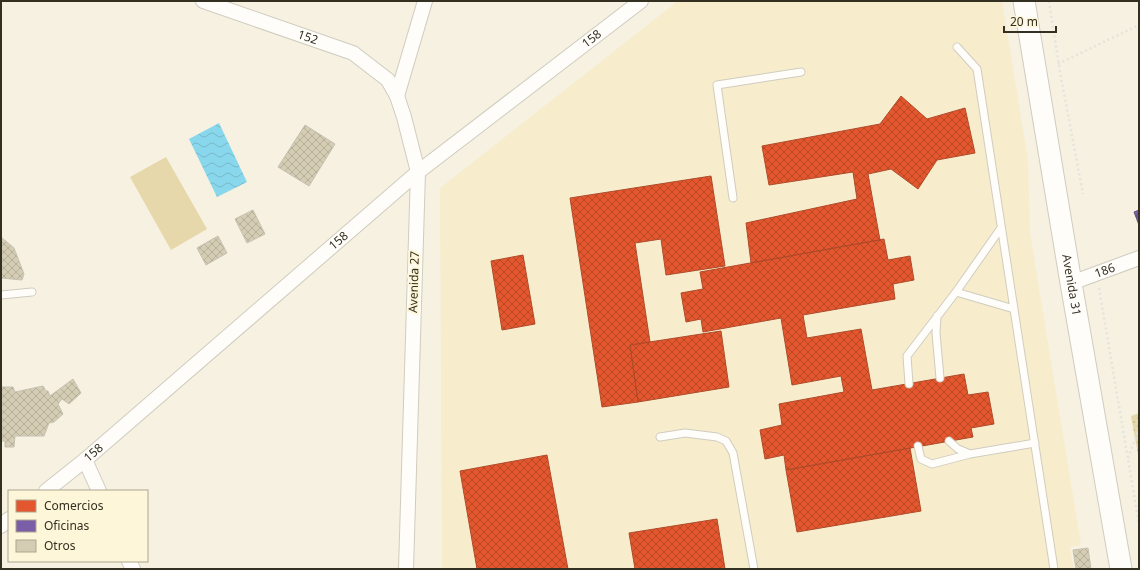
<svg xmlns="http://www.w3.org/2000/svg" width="1140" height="570" font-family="'Noto Sans',sans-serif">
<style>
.built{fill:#f7edcd}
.park{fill:url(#park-dots)}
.pitch{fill:#e6d8aa}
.water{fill:url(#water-waves)}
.shops{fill:url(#shops-cross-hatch);stroke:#af4b2a}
.offices{fill:url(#offices-cross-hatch);stroke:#65507f}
.building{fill:url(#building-cross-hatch);stroke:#c6c1b3}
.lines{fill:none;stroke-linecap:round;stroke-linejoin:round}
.lane-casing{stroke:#d0ccbe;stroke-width:9}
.street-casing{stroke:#d0ccbe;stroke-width:16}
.secondary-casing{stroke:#d0ccbe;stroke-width:23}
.path{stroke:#e4e3dd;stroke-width:2.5;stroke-dasharray:2 3;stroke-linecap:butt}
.lane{stroke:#fefdfa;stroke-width:7}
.street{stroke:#fefdfa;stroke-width:14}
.secondary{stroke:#fefdfa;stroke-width:21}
.labels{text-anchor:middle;stroke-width:4;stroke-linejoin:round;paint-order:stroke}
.street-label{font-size:12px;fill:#332f21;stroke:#fef6d9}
</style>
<defs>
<pattern id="park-dots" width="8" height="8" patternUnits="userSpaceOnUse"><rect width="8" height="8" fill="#e6d8aa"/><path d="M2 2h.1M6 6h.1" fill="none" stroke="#c6ba92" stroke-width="1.8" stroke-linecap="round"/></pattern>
<pattern id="water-waves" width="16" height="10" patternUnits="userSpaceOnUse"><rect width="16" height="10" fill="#89d7ec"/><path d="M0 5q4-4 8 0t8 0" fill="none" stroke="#77b9ca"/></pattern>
<pattern id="shops-cross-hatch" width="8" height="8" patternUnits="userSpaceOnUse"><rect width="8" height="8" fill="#e4572e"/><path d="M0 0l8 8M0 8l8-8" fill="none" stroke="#b94827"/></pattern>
<pattern id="offices-cross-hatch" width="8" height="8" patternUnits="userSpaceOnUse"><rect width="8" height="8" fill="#7b5ea7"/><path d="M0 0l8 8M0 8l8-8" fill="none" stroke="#604a80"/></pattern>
<pattern id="building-cross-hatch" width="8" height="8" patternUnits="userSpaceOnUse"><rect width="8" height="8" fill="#d4cdb4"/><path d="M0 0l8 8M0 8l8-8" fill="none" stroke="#b6b09a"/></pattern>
</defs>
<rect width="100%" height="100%" fill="#f6f1e1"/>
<!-- built -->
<path class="built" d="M678,1H1002L1028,160L1030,233L1081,545L1070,547L1074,569H442L440,188Z"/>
<!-- park -->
<path class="park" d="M1139,413V460L1131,416Z"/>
<!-- pitch -->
<path class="pitch" d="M166,157L207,229L171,250L130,177Z"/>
<!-- water -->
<path class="water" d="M219,123L247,182L217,197L189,139Z"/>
<!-- shops -->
<path class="shops" d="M901,96L927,119L965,108L975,153L937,160L918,189L891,169L868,174L880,240L751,263L746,223L857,199L853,172L769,185L762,146L880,124Z
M711,176L725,266L666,275L661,239L635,243L650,342L630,345L638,402L602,407L570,198Z
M884,239L888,260L910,256L914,280L893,284L895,299L803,315L807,338L861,329L872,390L964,374L968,395L988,392L994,424L971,428L973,437L786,470L784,455L765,459L760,430L782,425L779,404L844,392L841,376L792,385L781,318L703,332L701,319L686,322L681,293L703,289L700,272Z
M523,255L535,324L502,330L491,261Z
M721,331L729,387L638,402L630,345Z
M910,448L921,511L797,532L786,470Z
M547,455L568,569H477L460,471Z
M717,519L725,569H635L629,533Z"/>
<!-- offices -->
<path class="offices" d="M1139,210V225L1134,212Z"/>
<!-- building -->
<path class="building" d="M305,125L335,144L309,186L278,167Z
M253,210L265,234L247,243L235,219Z
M218,236L227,253L206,265L197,248Z
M1,237L14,248L24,274L22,280L1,278Z
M73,379L81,393L69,404L62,399L58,404L63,414L54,422L49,423L44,436H15L14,447H5V441H1V387H13L15,392L43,386L46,391H48L50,396Z
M1088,548L1091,569H1076L1073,550Z"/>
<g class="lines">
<defs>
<path id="lane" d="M957,47L977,69L1054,569
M733,198L717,85L801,72
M956,292L1014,309
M1,295L32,292
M937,316L936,333L940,378
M909,384L907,356L956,292L1001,228
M660,437L685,433L717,437L726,441L733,453L754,569
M949,441L958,449L970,454
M918,446L921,459L932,464L970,454L1035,443"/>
<g id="street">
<path id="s1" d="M203,1L353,53L388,80L397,96L404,117L418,172L406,569"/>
<path d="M397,96L425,1"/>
<path id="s2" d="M1071,283L1139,258"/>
<path d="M85,460L99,491"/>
<path id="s3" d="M46,491L85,460L418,172L641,1"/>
<path d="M1,526L9,519"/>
<path d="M129,561L133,569"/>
</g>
<g id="secondary">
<path id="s4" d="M1024,1L1071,283L1121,569"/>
</g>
</defs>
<!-- lane casing -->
<use href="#lane" class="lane-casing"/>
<!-- street casing -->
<use href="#street" class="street-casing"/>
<!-- secondary casing -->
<use href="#secondary" class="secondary-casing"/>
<!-- path -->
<path class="path" d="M1049,1L1060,72L1083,194
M1058,64L1139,25
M1099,288L1139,524
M1128,458L1139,429"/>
<!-- lane -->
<use href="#lane" class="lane"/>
<!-- street -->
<use href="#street" class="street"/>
<!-- secondary -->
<use href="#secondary" class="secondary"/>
</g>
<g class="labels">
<!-- street labels -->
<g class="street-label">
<text dy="4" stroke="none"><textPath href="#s1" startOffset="111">152</textPath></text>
<text dy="4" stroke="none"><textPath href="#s3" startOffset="709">158</textPath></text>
<text dy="4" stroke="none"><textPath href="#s3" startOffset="385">158</textPath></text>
<text dy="4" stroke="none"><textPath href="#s2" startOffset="36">186</textPath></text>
<text transform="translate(414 282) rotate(-88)" y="4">Avenida 27</text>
<text dy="4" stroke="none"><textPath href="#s4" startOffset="288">Avenida 31</textPath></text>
<text dy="4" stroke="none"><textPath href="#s3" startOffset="61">158</textPath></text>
</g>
</g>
<!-- border -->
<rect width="1140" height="570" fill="none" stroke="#332f21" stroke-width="4"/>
<!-- legend -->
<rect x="8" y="490" width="140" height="72" fill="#fef6d9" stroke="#ada68f"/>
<rect x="16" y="500" width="20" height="12" fill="#e4572e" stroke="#ada68f"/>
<text x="44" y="510" font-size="12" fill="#332f21">Comercios</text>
<rect x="16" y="520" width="20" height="12" fill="#7b5ea7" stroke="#ada68f"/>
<text x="44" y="530" font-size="12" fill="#332f21">Oficinas</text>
<rect x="16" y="540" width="20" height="12" fill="#d4cdb4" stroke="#ada68f"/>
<text x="44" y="550" font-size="12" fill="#332f21">Otros</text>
<!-- scale -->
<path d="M1004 26v6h52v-6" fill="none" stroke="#332f21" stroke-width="2"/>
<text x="1010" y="26" font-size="12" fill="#332f21" stroke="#fef6d9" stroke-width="3" paint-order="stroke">20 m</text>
</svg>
